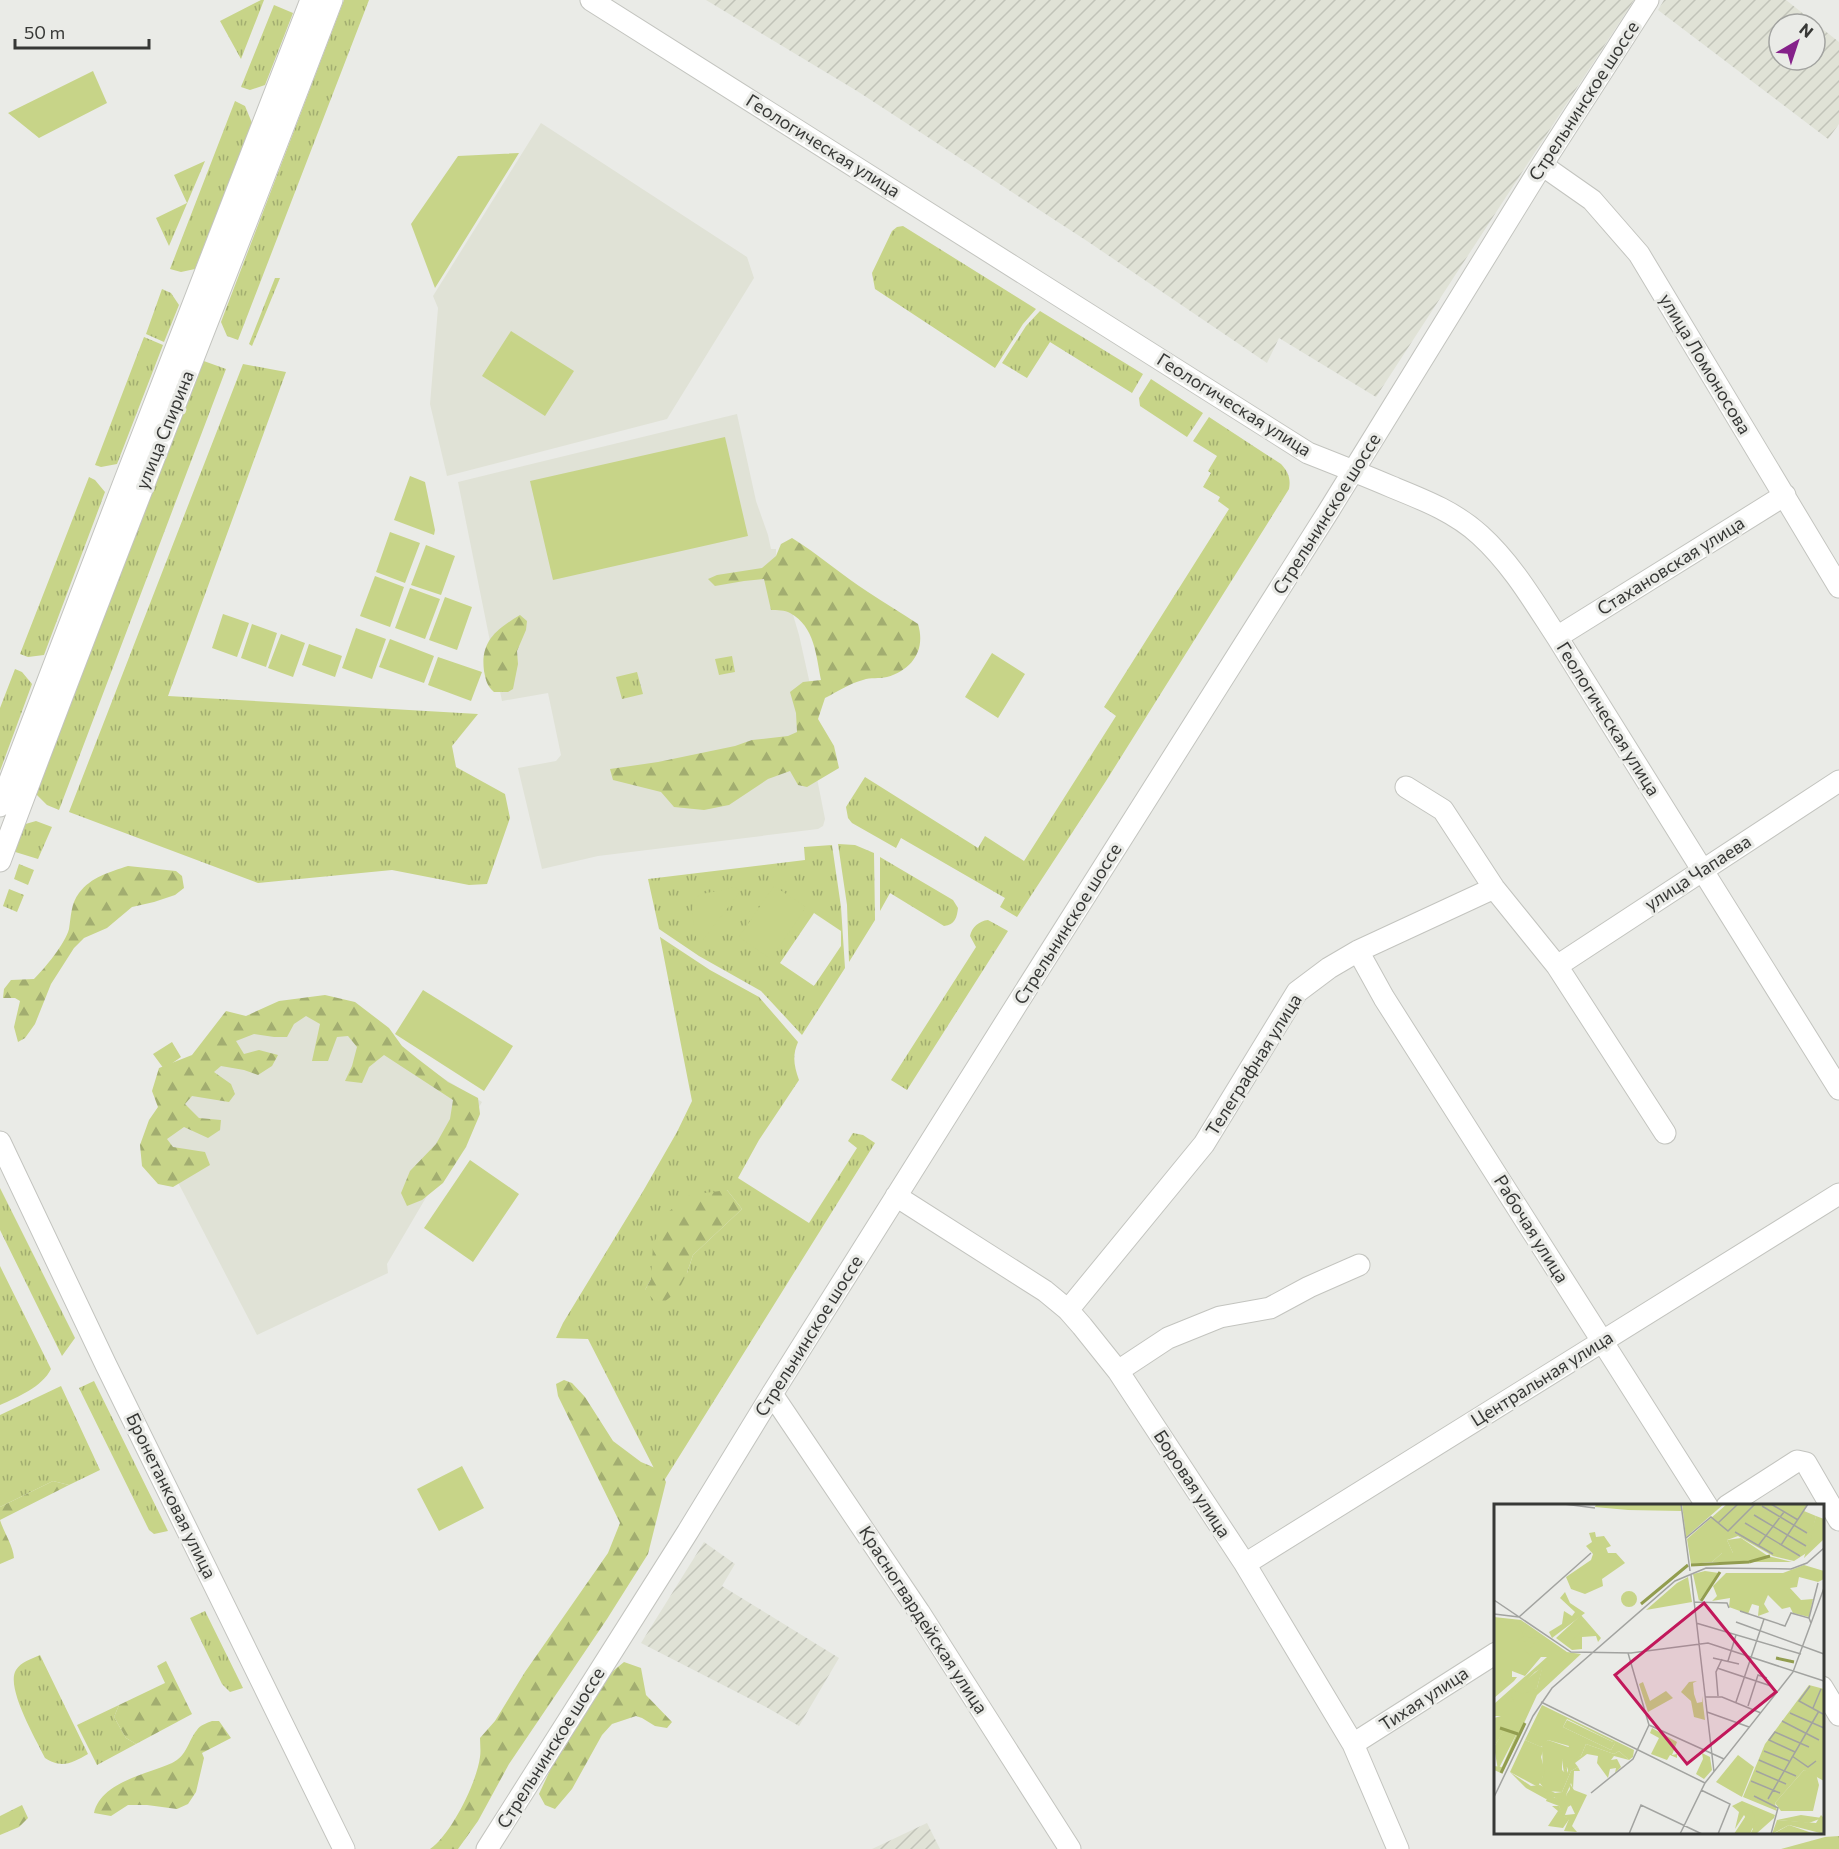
<svg xmlns="http://www.w3.org/2000/svg" width="1839" height="1849" font-family="Commissioner,sans-serif">
<style>
.built{fill:#e0e2d6}
.industrial{fill:url(#industrial-furrows);fill-rule:evenodd}
.grass{fill:url(#grass-tufts);fill-rule:evenodd}
.forest{fill:url(#forest-firs)}
.park{fill:#c7d488}
.lines{fill:none;stroke-linecap:round;stroke-linejoin:round}
.street-casing{stroke:#c3c4bf;stroke-width:23}
.street{stroke:#fff;stroke-width:21}
.labels{text-anchor:middle;stroke-width:6;stroke-linejoin:round;paint-order:stroke}
.street-label{font-size:18px;fill:#373836;stroke:#eaebe7}
.inset-river{fill:none;stroke:#929d4f;stroke-width:3}
.inset-road{fill:none;stroke:#a2a3a0;stroke-width:1.5}
.view{fill:#c2185b;fill-opacity:0.15;stroke:#c2185b;stroke-width:3}
.inset-edge{fill:none;stroke:#373836;stroke-width:3}
</style>
<defs>
<pattern id="industrial-furrows" width="10" height="10" patternUnits="userSpaceOnUse" patternTransform="scale(1.5)"><rect width="10" height="10" fill="#e0e2d6"/><path d="M-1 1l2-2M0 10L10 0M9 11l2-2" fill="none" stroke="#c1c3b8"/></pattern>
<pattern id="grass-tufts" width="24" height="20" patternUnits="userSpaceOnUse" patternTransform="scale(1.5)"><rect width="24" height="20" fill="#c7d488"/><path d="M3 7l-1-3M5 7V3M7 7l1-3M15 17l-1-3M17 17v-4M19 17l1-3" fill="none" stroke="#a2ad70"/></pattern>
<pattern id="forest-firs" width="22" height="20" patternUnits="userSpaceOnUse" patternTransform="scale(1.5)"><rect width="22" height="20" fill="#c7d488"/><path d="M5 1l3.5 6h-7zM16 11l3.5 6h-7z" fill="#a2ad70"/></pattern>
</defs>
<rect width="100%" height="100%" fill="#eaebe7"/>
<!-- built -->
<path class="built" d="M541,123L747,257L754,278L667,419L447,476L430,404L438,308L433,296Z
M737,414L756,501L768,535L771,549H776V557L799,635L829,769L816,773L825,819L823,826L818,829L598,856L542,869L518,768L556,761L561,755L548,693L502,701L458,482Z
M313,998L482,1102L387,1264L388,1273L257,1335L154,1136L235,1019Z"/>
<!-- industrial -->
<path class="industrial" d="M706,0H1634L1376,397L1279,338L1267,363L1087,241L857,91Z
M1664,0H1786L1839,42V124L1828,139L1658,10ZM1779,24H1815V60H1779Z
M704,1542L735,1564L722,1586L839,1658L799,1726L766,1707L641,1643Z
M927,1823L940,1849H872Z"/>
<!-- grass -->
<path class="grass" d="M261,0H264L241,59L220,21Z
M344,0H369L238,340L227,336L221,322Z
M274,5L293,13L265,85L250,90L241,87Z
M235,101L245,106L252,123L195,269L181,272L170,269Z
M205,161L169,246L156,218L187,203L174,175Z
M903,226L1036,309L1023,324L995,368L875,289L872,273L892,231L897,227Z
M275,278H280L252,346L249,344Z
M162,289L171,293L179,305L164,342L146,334Z
M1040,311L1143,374L1132,393L1050,342L1027,378L1002,363L1026,326Z
M144,337L163,345L117,464L101,467L95,465Z
M201,360L226,369L59,810L47,805L34,792Z
M243,364L286,372L168,696L478,714L452,746L456,767L505,794L510,818L487,884L469,885L392,870L258,883L69,812Z
M1151,379L1203,413L1187,437L1140,406L1139,398Z
M1209,417L1281,464C1288,472 1291,478 1289,489L1106,781L1017,917L1000,907L1005,898L901,838L896,848L852,823L848,818L846,807L865,777L978,848L985,836L1024,861L1116,716L1104,707L1229,509L1218,501L1220,497L1203,487L1211,473L1208,471L1217,456L1193,441Z
M89,477L95,480L105,492L44,655L28,657L20,654Z
M732,656L735,672L719,675L715,659Z
M15,669L22,672L32,684L0,771V708Z
M637,672L643,694L622,699L616,677Z
M36,821L52,827L38,859L12,851L22,825Z
M838,844L855,845L874,853L875,920L849,962L847,905Z
M832,845L841,907L845,968L802,1035L761,991L699,956L659,929L648,879L805,860L804,847ZM814,913L841,931V946L814,986L780,963Z
M880,857L953,900L958,908C957,917 955,925 944,926L890,893L880,911Z
M19,864L34,870L28,885L14,879Z
M9,889L24,895L17,912L3,906Z
M988,920L1008,931L907,1090L891,1080L976,947L970,936C972,927 979,921 988,920Z
M660,937L710,970L759,997L798,1042C792,1056 794,1066 799,1080L759,1140L738,1178L809,1223L857,1148L848,1141L853,1133L863,1135L875,1143L662,1484L588,1339L556,1338L563,1323L642,1193L677,1132L692,1101ZM727,1190L742,1209L693,1255L687,1273L645,1290L651,1279Z
M0,1188L75,1338L62,1356L0,1230Z
M0,1266L51,1369C42,1387 18,1397 0,1405Z
M94,1381L168,1531L154,1534L149,1530L79,1388Z
M61,1386L100,1470L69,1485L53,1481L0,1507V1415Z
M205,1611L243,1688L230,1692L222,1684L190,1618Z
M40,1655L88,1754C72,1763 62,1769 45,1758C37,1741 5,1687 16,1670C21,1662 31,1659 40,1655Z
M119,1705L114,1717L126,1738L136,1744L97,1765L77,1725Z
M1839,1836V1849H1781L1825,1837Z"/>
<!-- forest -->
<path class="forest" d="M792,538C818,554 842,575 868,592C884,603 902,613 918,624C926,650 912,670 887,677C879,679 871,677 863,680C850,683 837,692 825,698L818,719L834,746L839,768L807,787L798,785L790,771L768,779L729,805L704,810L674,807L661,792L613,780L610,769L658,762L735,746L752,740L788,736L797,732L796,713L790,692L803,682L821,680C816,655 815,627 790,613C785,610 777,610 771,610L764,579L744,581L715,586L708,579L717,575L762,568L776,556L781,544Z
M520,615L527,621L526,630L517,651L518,664L513,689L508,692H494C487,686 486,681 484,671C480,641 497,629 520,615Z
M128,866L176,871L182,876L184,888L175,895L154,902L132,907L107,928L84,938L74,948L51,984L35,1024L25,1038L18,1042L14,1027L20,1001L15,998H3L4,989L11,980L34,979C45,968 65,944 69,929C71,917 71,903 79,893C91,877 110,872 128,866Z
M325,995L355,1002L389,1028L402,1046L418,1059L448,1082L478,1098L480,1114L466,1147L443,1183L422,1200L407,1206L401,1193L410,1171L436,1144L450,1119L453,1100L384,1055L369,1067L362,1083L345,1081L352,1066L357,1047L348,1036L337,1037L328,1061H312L320,1024L306,1016L294,1024L287,1037H274L254,1034L236,1041L244,1054L259,1050L278,1055L272,1066L258,1075L244,1070L221,1066L214,1072L231,1084L235,1094L229,1102L192,1096L185,1104L199,1118L221,1120L220,1130L208,1138L184,1127L167,1139L173,1147L205,1152L210,1165L173,1187L158,1184L142,1166L140,1145L149,1120L158,1107L152,1091L159,1068L192,1055L226,1011L246,1016L279,1001Z
M727,1190L742,1209L693,1255L687,1273L678,1291L659,1306L645,1290L651,1279L653,1245L668,1212L690,1195Z
M564,1380L572,1383L585,1397L613,1441L641,1462L660,1470L666,1482L648,1554L607,1619L509,1764L478,1821L458,1849H430C451,1835 477,1782 480,1757C481,1751 480,1744 480,1738L495,1721L525,1672L608,1553L620,1523L558,1396L556,1384Z
M53,1481L69,1485L0,1520C4,1533 13,1545 14,1558L0,1564V1507Z
M166,1661L192,1714L136,1744L126,1738L114,1717L119,1705L165,1683L157,1666Z
M624,1662L641,1668L646,1695L672,1722L667,1728L655,1726L642,1718L636,1716L612,1724L602,1735L572,1789L555,1809L545,1805L539,1794L566,1736L613,1671Z
M212,1721H219L231,1738L202,1753L204,1758L196,1792L188,1804L177,1809L147,1805H128L111,1816L94,1813C101,1782 147,1774 172,1763C187,1756 188,1741 197,1730C200,1725 207,1723 212,1721Z
M22,1805L28,1818L19,1827L0,1835V1816Z"/>
<!-- park -->
<path class="park" d="M93,71L107,103L39,138L8,113Z
M519,153L435,288L411,224L458,156Z
M511,331L574,371L545,416L482,376Z
M725,437L748,536L553,580L530,481Z
M410,476L425,482L435,530L434,535L394,520Z
M390,532L420,543L405,583L376,572Z
M426,545L455,556L441,595L411,585Z
M375,576L404,587L390,627L360,616Z
M410,588L440,599L425,639L395,628Z
M445,597L472,607L457,650L429,640Z
M223,614L249,623L237,657L212,648Z
M252,624L277,633L266,667L241,658Z
M356,628L386,639L372,679L342,668Z
M281,634L305,643L293,677L268,668Z
M390,639L434,656L424,683L379,667Z
M309,644L342,656L335,677L302,665Z
M992,653L1025,674L998,718L965,697Z
M438,657L482,672L471,701L428,685Z
M774,886L806,907L771,959L739,937Z
M736,887L740,892L702,941H697C695,927 685,900 702,894Z
M423,990L513,1046L484,1091L395,1034Z
M172,1042L181,1057L164,1069L153,1054Z
M470,1160L519,1194L473,1262L424,1228Z
M462,1466L484,1508L439,1531L417,1489Z"/>
<g class="lines">
<defs>
<path id="street" d="M591,0L1308,453C1336,464 1364,475 1392,487C1424,500 1455,512 1480,535C1512,564 1534,602 1557,637L1839,1089
M1542,165L1592,200L1639,254L1839,587
M1557,637L1785,495
M1406,787L1443,810L1494,888L1557,966L1665,1133
M0,806L123,485L311,0
M0,861C107,572 223,287 332,0
M1358,951L1384,998L1707,1506
M1557,966L1839,781
M0,1142L106,1365L344,1849
M896,1196L1045,1291L1068,1310L1082,1326L1118,1371L1245,1564L1353,1744L1398,1849
M1068,1310L1204,1144L1297,992L1329,968L1358,951L1494,888
M1118,1371L1168,1338L1220,1317L1270,1308L1309,1287L1359,1265
M772,1394L919,1612L1070,1849
M1727,1506L1797,1461L1806,1463L1839,1520
M1245,1564L1839,1194
M1822,1687L1839,1715
M1353,1744L1496,1653
M487,1849L687,1533L772,1394L1017,1004L1328,512L1542,165L1648,0"/>
</defs>
<!-- street casing -->
<use href="#street" class="street-casing"/>
<!-- street -->
<use href="#street" class="street"/>
</g>
<g class="labels">
<!-- street labels -->
<g class="street-label">
<text transform="translate(1584 101) rotate(-57)" y="6">Стрельнинское шоссе</text>
<text transform="translate(823 146) rotate(32)" y="6">Геологическая улица</text>
<text transform="translate(1705 364) rotate(59)" y="6">улица Ломоносова</text>
<text transform="translate(1234 405) rotate(32)" y="6">Геологическая улица</text>
<text transform="translate(165 430) rotate(-68)" y="6">улица Спирина</text>
<text transform="translate(1327 514) rotate(-58)" y="6">Стрельнинское шоссе</text>
<text transform="translate(1671 566) rotate(-32)" y="6">Стахановская улица</text>
<text transform="translate(1608 719) rotate(58)" y="6">Геологическая улица</text>
<text transform="translate(1698 873) rotate(-33)" y="6">улица Чапаева</text>
<text transform="translate(1068 924) rotate(-58)" y="6">Стрельнинское шоссе</text>
<text transform="translate(1254 1065) rotate(-58)" y="6">Телеграфная улица</text>
<text transform="translate(1531 1229) rotate(58)" y="6">Рабочая улица</text>
<text transform="translate(809 1336) rotate(-58)" y="6">Стрельнинское шоссе</text>
<text transform="translate(1542 1379) rotate(-32)" y="6">Центральная улица</text>
<text transform="translate(1192 1484) rotate(57)" y="6">Боровая улица</text>
<text transform="translate(171 1496) rotate(64)" y="6">Бронетанковая улица</text>
<text transform="translate(923 1620) rotate(57)" y="6">Красногвардейская улица</text>
<text transform="translate(1424 1699) rotate(-33)" y="6">Тихая улица</text>
<text transform="translate(551 1748) rotate(-58)" y="6">Стрельнинское шоссе</text>
</g>
</g>
<!-- overview -->
<g transform="translate(1494 1504)">
<rect width="330" height="330" fill="#eaebe7"/>
<path d="M102,0H187L188,7L134,6L101,3ZM188,0H230L192,33ZM322,12L330,15V35L310,54ZM247,34L274,52L298,58H218L228,49H239L233,36ZM310,61L330,67V75L324,78L305,73L303,83L296,84L307,96L319,95L315,113L299,109L296,103L288,105L274,91L270,100L275,108L264,112L265,102L258,100L254,110L235,103L236,94L218,97L223,92L219,82L232,69H289ZM211,67L225,69L205,97L199,70ZM194,73L198,98L152,106L183,79ZM87,111L107,134L104,138L102,132L88,133V145L78,146L62,134ZM0,113L27,116L73,148L87,150L43,191L7,269L0,266V262L8,263L23,229L11,225L0,243V214L7,212H0V200L53,153H47L31,172L18,167V173H23L20,177L0,194ZM48,164L43,184L23,187L41,168ZM203,177L199,179L200,190L203,199L208,198V192L211,216L200,213L197,197L187,188L195,178ZM149,178L156,197L172,187L179,194L154,208L145,180ZM48,201L140,246L139,253L135,256L125,247L120,250L92,240L87,252L78,258L75,269L73,263L70,269L68,256L75,242L54,236L47,243L31,236ZM73,215L119,238L118,241L121,239L117,246L69,223ZM158,224L183,238L178,251L183,250V254L176,251L173,256L157,250L165,234L156,229ZM84,263L86,267H80L79,285L77,279L72,291L79,300L74,303L60,293L52,295L32,284L16,268L37,282L46,281L61,289L68,288L77,267ZM248,297L281,311L280,314L262,330H256L259,325L250,311L241,325L245,308L238,302ZM58,302H65L71,313L76,314L69,324L54,322L64,307ZM327,311L330,314V330L295,321L278,330L283,316L322,319Z" fill="#c7d488" fill-rule="evenodd"/>
<path d="M127 95a8 8 0 1 1 16 0a8 8 0 1 1-16 0ZM71,88L76,99L91,109L58,134L55,128L68,120L70,107L78,112L81,108L66,94ZM25,121L34,134L45,133L36,145L37,152L30,146L32,138L23,136L30,133ZM49,162L43,184L30,190L21,187L17,191L20,198L14,197L16,190ZM54,236L77,244L78,251L68,256V266L70,268L73,263V269L78,256L87,252L92,240L120,250L125,247L135,256L120,252L117,256L123,255L127,263L121,269L122,264L116,265L114,274L103,259L104,252L93,250L81,259L84,263L77,267L68,288L52,287L45,278L49,272L48,240ZM74,277L80,286L93,291L78,322L83,328L70,327L75,315L69,312L65,302L52,297L54,291L70,297L74,303L71,311L81,310L72,291L76,285ZM257,304L262,316L256,330H240ZM307,311L328,314L315,319L283,316ZM295,321L318,329L327,330H279Z" fill="#c7d488"/>
<path d="M87,118L93,122L73,141L75,124ZM11,224L23,229L4,266L0,243ZM31,236L50,244L47,253L51,268L44,283L16,268Z" fill="#c7d488"/>
<path d="M244,251L260,263L248,293L222,278ZM310,266L322,270L325,281L319,307H287L281,299Z" fill="#c7d488"/>
<path d="M73,216L121,239L117,246L69,223ZM208,249L216,253L218,266L210,275L202,270L209,255Z" fill="#c7d488"/>
<path d="M233,0H314L310,7L322,12L314,48L300,57L279,52L244,32L233,36L239,49H228L218,58L197,60L193,35ZM101,28L102,33L110,32L117,42L112,44L114,49H122L131,59L108,75L109,82L91,90L77,85L72,73L97,56L99,50L92,42L98,38L95,29ZM315,181L330,185V277L310,266L281,299L283,307L249,293L271,240Z" fill="#c7d488"/>
<path class="inset-river" d="M255,58L276,52M197,61L255,58M207,97L226,68M147,100L194,61M282,154L300,158M6,224L24,230M7,269L31,219"/>
<path class="inset-road" d="M70,0L101,4M187,0L196,67M277,0L304,16M268,2L313,29M260,11L312,42M224,19L244,0M251,19L306,52M241,28L279,50M192,34L217,13L234,27L261,0M287,41L314,0M264,42L290,8M197,71L220,268M0,96L77,148L137,149L214,139L330,177M200,98L233,99L235,104M246,107L291,122L297,109L315,114L317,119M0,110L25,113M25,113L97,49M315,114L324,79M242,118L330,150M202,119L307,150M219,154L245,160M234,157L242,131M223,164L277,182L283,188M316,182L305,197L329,210M224,192L222,168L228,155M211,193H228L267,209M47,198L211,279M242,198L270,115M254,202L264,171L273,174M319,204L327,185M213,208L255,223M296,209L330,224M288,217L325,236M155,221L230,255M270,247L295,257M301,248L275,236L281,228L315,243M298,252L314,263L322,257M265,256L302,272M262,267L292,280M257,277L286,289M207,286L236,300L224,330M97,289L139,255L155,221L134,149M260,292L284,304L277,330M0,293L39,212L58,184L181,77L212,64L297,65L313,59L330,44M274,295L325,207M135,330L147,301L208,330M186,330L211,279L299,168L330,84"/>
<path class="view" d="M210,99L282,188L193,260L121,171Z"/>
<rect width="330" height="330" class="inset-edge"/>
</g>
<!-- north arrow -->
<g transform="translate(1797 42) rotate(39)"><circle r="28" fill="#eaebe7" stroke="#a2a3a0" stroke-width="1.5"/>
<path d="M0-4.5L10 22L0 15L-10 22Z" fill="#85218a"/>
<text y="-9" font-size="16" font-weight="bold" text-anchor="middle" fill="#373836">N</text>
</g>
<!-- scale -->
<path d="M15 39v9h134v-9" fill="none" stroke="#373836" stroke-width="3"/>
<text x="24" y="39" font-size="18" fill="#373836" stroke="#eaebe7" stroke-width="4.5" paint-order="stroke">50 m</text>
</svg>
